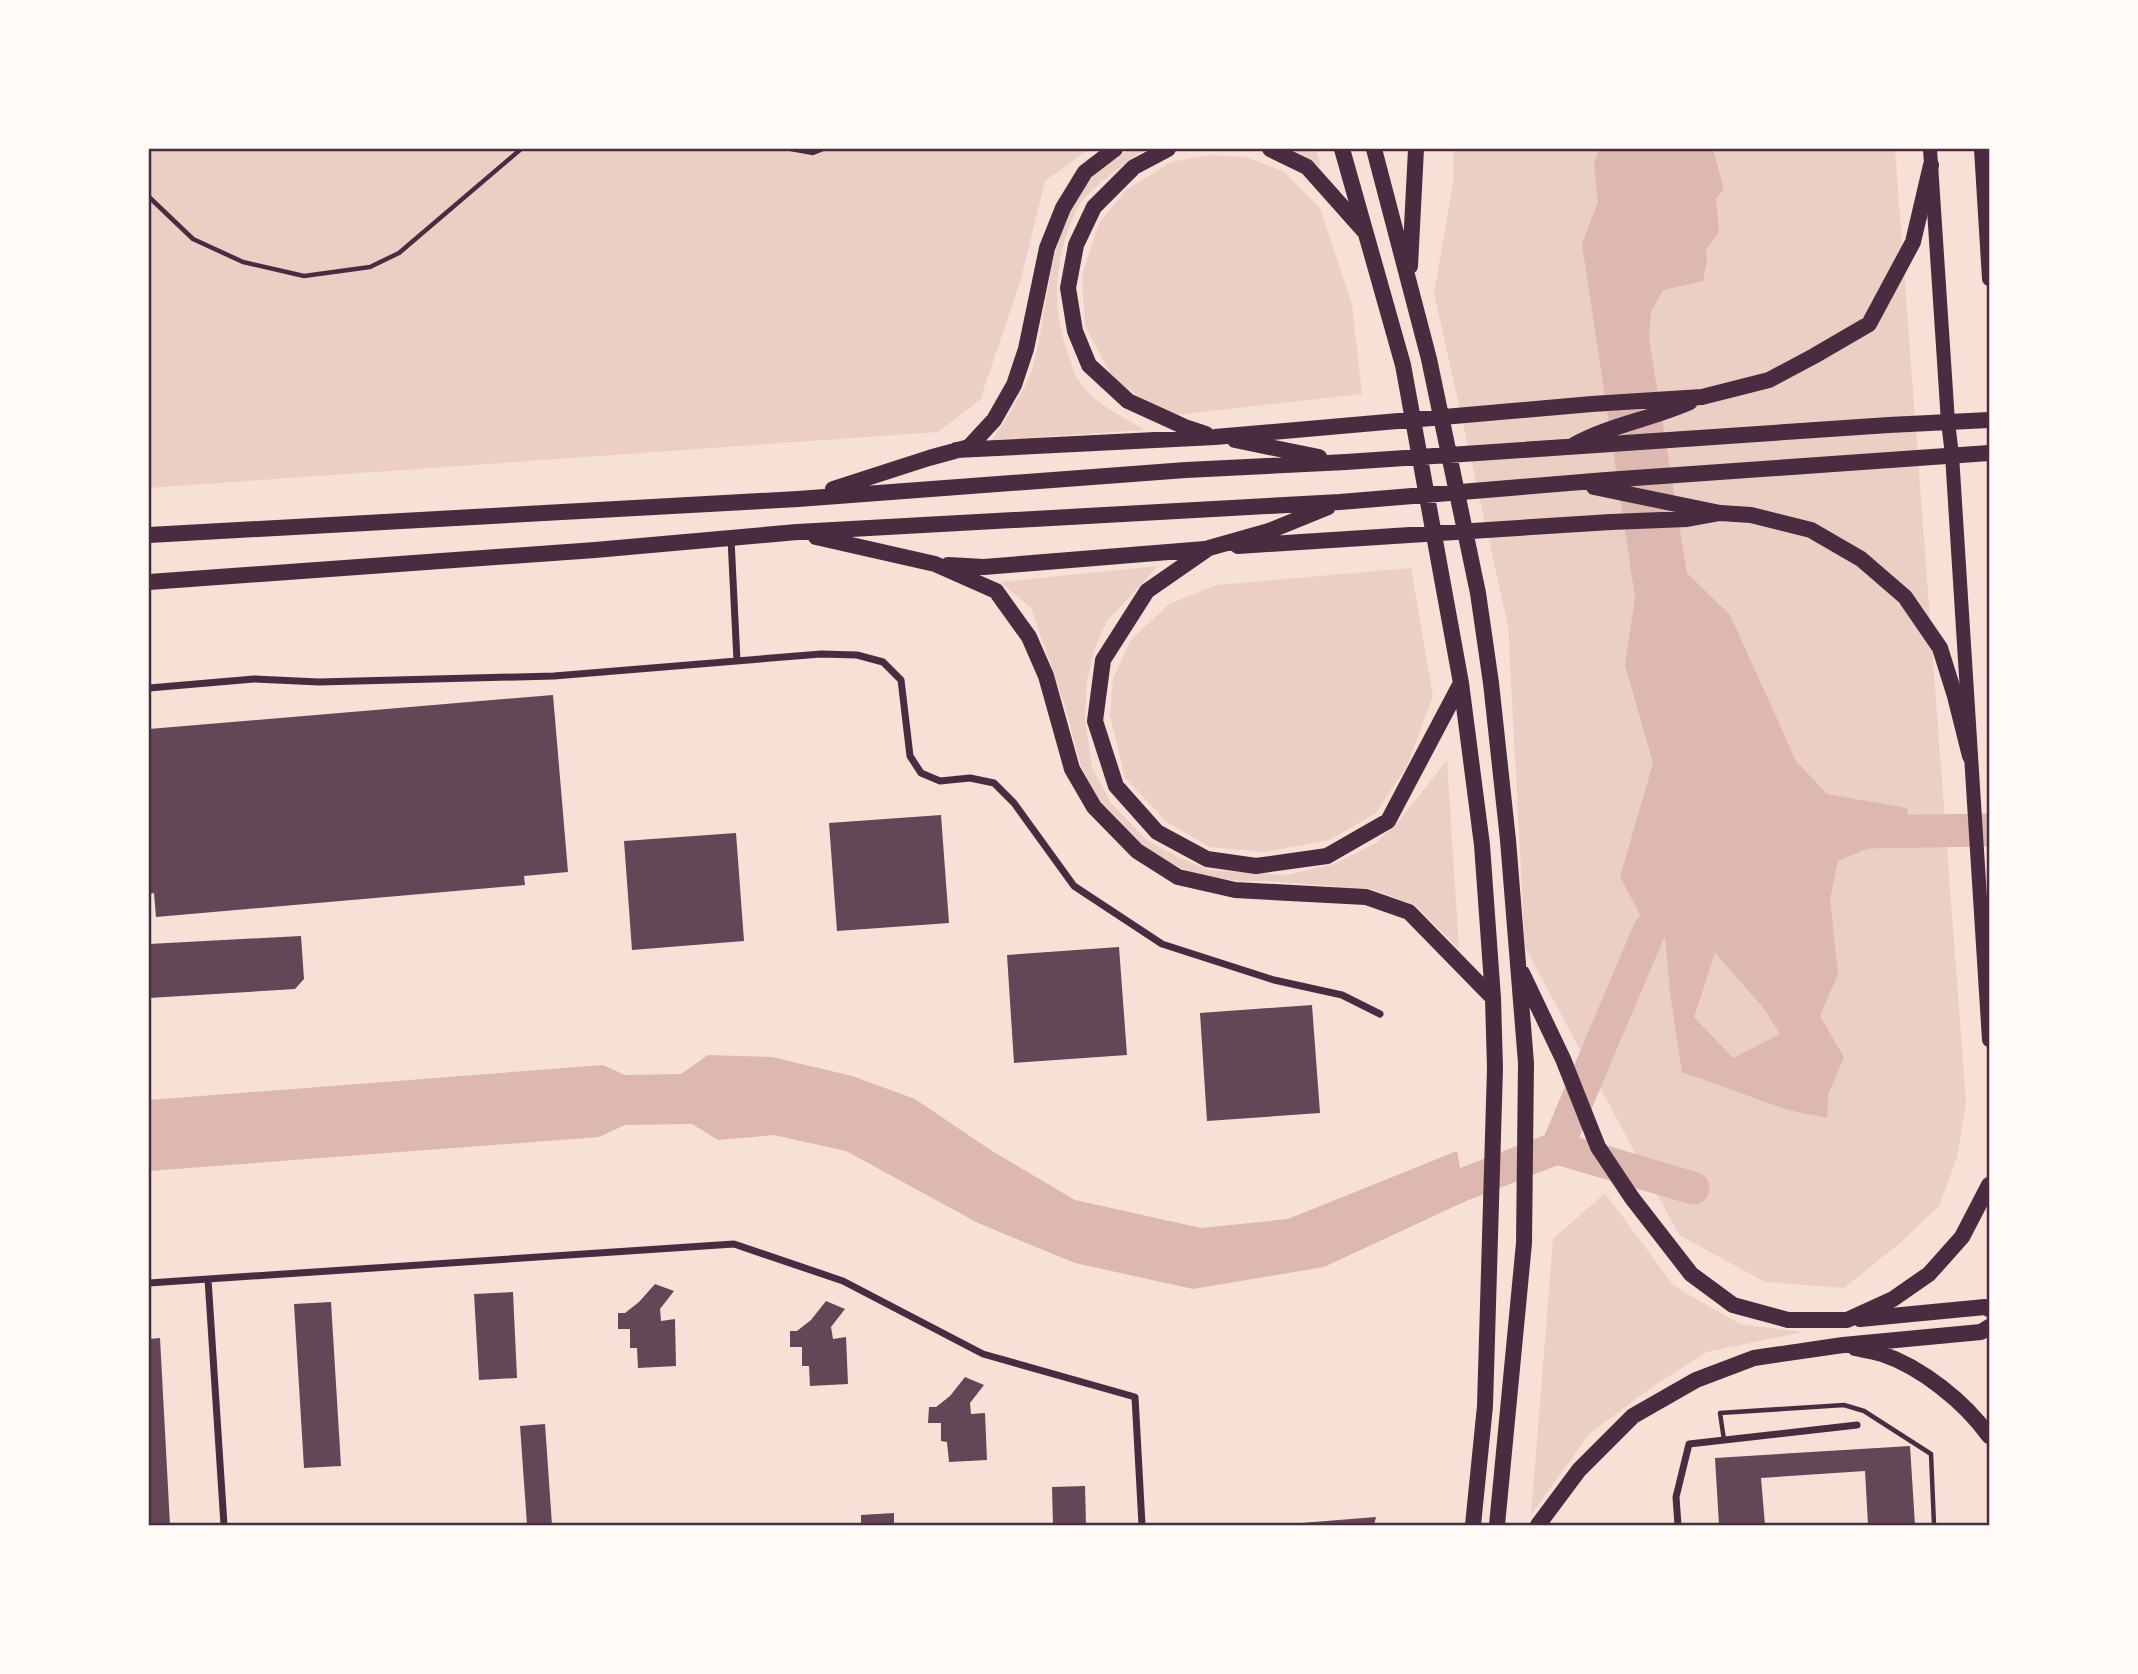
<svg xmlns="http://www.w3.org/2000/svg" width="2138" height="1674" font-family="Raleway,sans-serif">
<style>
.green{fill:#ebcfc5}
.water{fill:#dcb8b0;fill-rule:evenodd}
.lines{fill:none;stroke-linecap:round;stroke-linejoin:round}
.river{stroke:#dcb8b0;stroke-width:33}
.building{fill:#644757}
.service{stroke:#4a2c40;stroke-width:4.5}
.minor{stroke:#4a2c40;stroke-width:7}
.secondary{stroke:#4a2c40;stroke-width:14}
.primary{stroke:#4a2c40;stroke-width:16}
.neatline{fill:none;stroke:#4a2c40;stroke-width:2.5}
</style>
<rect width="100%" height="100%" fill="#f7e1d7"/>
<!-- green -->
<path class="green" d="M149,149H1089L1045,181L1021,279L980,400L938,432L149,488Z
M1129,149H1147C1132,156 1085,193 1078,207C1055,253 1050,305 1068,353C1071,361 1073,371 1077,378C1092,403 1121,416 1145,430L992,440C1004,423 1026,388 1032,370C1047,315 1047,256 1072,204C1084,180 1109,164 1129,149Z
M1288,149H1316L1321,167Z
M1453,149H1895L1966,1102L1957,1158L1939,1206L1900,1243L1844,1288L1765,1282L1679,1235L1525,947L1508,626L1434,293L1453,183Z
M1209,155L1245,157L1283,171L1320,208L1352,304L1362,394L1166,416L1112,377L1085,326L1082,275L1099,223L1126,190L1171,162Z
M1158,566L1107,621L1095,648L1087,680L1085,717L1092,767L1111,803L1147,840L1180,858L1209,870L1286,875L1334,864L1376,843L1400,820L1447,760L1459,949L1415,905L1372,889L1266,881H1238L1196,875L1141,848L1099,802L1081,766L1064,703L1031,608L1000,582Z
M1411,568L1433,696L1407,766L1376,813L1330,840L1265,852L1210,847L1168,823L1125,778L1110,716L1113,679L1130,641L1169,604L1217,585Z
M1605,1193L1674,1286L1740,1324L1803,1332L1707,1352L1655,1385L1589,1434L1531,1515L1553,1239Z"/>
<!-- water -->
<path class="water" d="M1599,149H1713L1724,189L1716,199L1719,232L1706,250L1707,262L1703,281L1663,290L1651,312L1649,339L1687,573L1730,615L1796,761L1827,794L1907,808L1911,830L1838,861L1830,899L1838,974L1820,1016L1844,1057L1828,1095L1827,1118L1788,1110L1682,1072L1670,993L1663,913L1678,891L1649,931L1620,877L1653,763L1625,665L1635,597L1582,244L1598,202L1594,164ZM1715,953L1762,1006L1780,1034L1733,1058L1694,1017Z
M708,1055L772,1057L852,1076L915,1099L992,1151L1075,1200L1201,1228L1288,1219L1457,1151L1466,1201L1324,1267L1193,1289L1075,1263L978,1223L846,1151L774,1135L718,1140L692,1124L625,1125L599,1137L149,1171V1100L603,1065L625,1075L681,1074Z"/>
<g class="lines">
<!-- river -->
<path class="river" d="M1867,832L1989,830
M1557,1148L1693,1188
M1421,1201L1557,1148L1649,931L1706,857"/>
</g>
<!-- building -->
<path class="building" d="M553,695L568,872L524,876L525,885L156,917L154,893L149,894V729Z
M941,815L949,923L837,931L829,823Z
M736,833L744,941L632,950L624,841Z
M301,936L304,979L295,989L149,998V944Z
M1119,947L1127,1055L1014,1063L1007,955Z
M1312,1005L1320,1113L1207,1121L1200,1013Z
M655,1284L674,1291L660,1309L661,1321L675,1319L676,1366L638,1368L637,1348H630V1329H618V1313H625L639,1302Z
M513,1292L517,1378L479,1380L474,1294Z
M826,1301L845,1309L831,1327L833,1339L846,1337L848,1384L810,1386L809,1366H802V1347H790V1331H797L811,1320Z
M331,1302L341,1466L304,1468L294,1304Z
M160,1338L170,1525H149V1339Z
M965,1377L984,1385L970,1403L971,1414L985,1413L987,1460L949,1462L947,1442L941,1441V1423H928L929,1407H936L950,1396Z
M545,1424L552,1525H527L520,1426Z
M1910,1446L1915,1525H1868L1865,1471L1761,1478L1765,1525H1719L1715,1458Z
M1085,1486L1086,1525H1053L1052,1487Z
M894,1513V1525H861V1515Z
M1376,1517L1374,1525H1301V1523Z"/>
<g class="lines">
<!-- service -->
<path class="service" d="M791,149L813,153L823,149
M149,197L193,239L243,262L304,276L370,267L399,253L521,149
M1724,1440L1720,1413L1844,1405L1864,1411L1931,1454L1934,1525"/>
<!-- minor -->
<path class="minor" d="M731,539L737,661
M149,688L254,679L319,682L554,676L821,654L857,655L883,662L901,680L910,756L921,773L940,781L970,778L994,783L1014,803L1074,886L1162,944L1274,980L1342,995L1380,1014
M208,1279L224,1525
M149,1283L734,1244L843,1281L983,1354L1135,1397L1142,1525
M1678,1525L1676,1497L1689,1444L1857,1425"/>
<!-- secondary -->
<path class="secondary" d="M1930,149L1948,422L1952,455L1989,1040
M1981,149L1989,279"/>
<!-- primary -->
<path class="primary" d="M1168,149L1134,167L1094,207L1076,245L1068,288L1075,331L1089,365L1128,401L1185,427L1206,434
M1270,149L1307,167L1364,231
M1342,149L1403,365L1461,683L1482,845L1493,998L1495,1068L1485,1406L1473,1525
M1374,149L1429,359L1478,593L1491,683L1508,840L1526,1063L1524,1243L1497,1525
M1410,266L1416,149
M1235,440L1319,457
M1574,445C1610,425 1652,419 1690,402
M956,450L1215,437L1592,404L1702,397L1769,380L1814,356L1869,324L1913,242L1931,165
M1594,487L1720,513L1751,515L1811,530L1861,559L1905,597L1940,648L1955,696L1970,756
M833,489L929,458L969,447L994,420L1014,385L1026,349L1047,248L1063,208L1085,172L1115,149
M1328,507L1269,531L1209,548L1147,591L1103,660L1095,721L1116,786L1157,832L1207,859L1256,866L1327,856L1388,821L1461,683
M149,535L798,499L1186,470L1346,462L1889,425L1989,420
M816,537L935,564L996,591L1029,637L1046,676L1072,769L1094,807L1137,851L1178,877L1235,890L1366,897L1409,912L1493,998
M1238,546L1611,522L1687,519L1720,513
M948,565L984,567L1205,549
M149,582L595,550L797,532L1340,502L1606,480L1989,453
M1522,973L1563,1059L1598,1147L1632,1198L1691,1274L1733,1305L1788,1320H1847L1893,1299L1929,1274L1962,1237L1989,1185
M1860,1319L1985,1307L1989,1309
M1855,1348C1864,1350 1873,1351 1882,1354C1921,1367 1965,1402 1989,1436
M1538,1525L1579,1470L1633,1416L1696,1380L1754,1358L1843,1345L1981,1332L1989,1327"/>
</g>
<!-- border -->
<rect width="2138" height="1674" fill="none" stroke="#fffaf5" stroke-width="301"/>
<rect x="150" y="150" width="1838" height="1374" class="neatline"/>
</svg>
